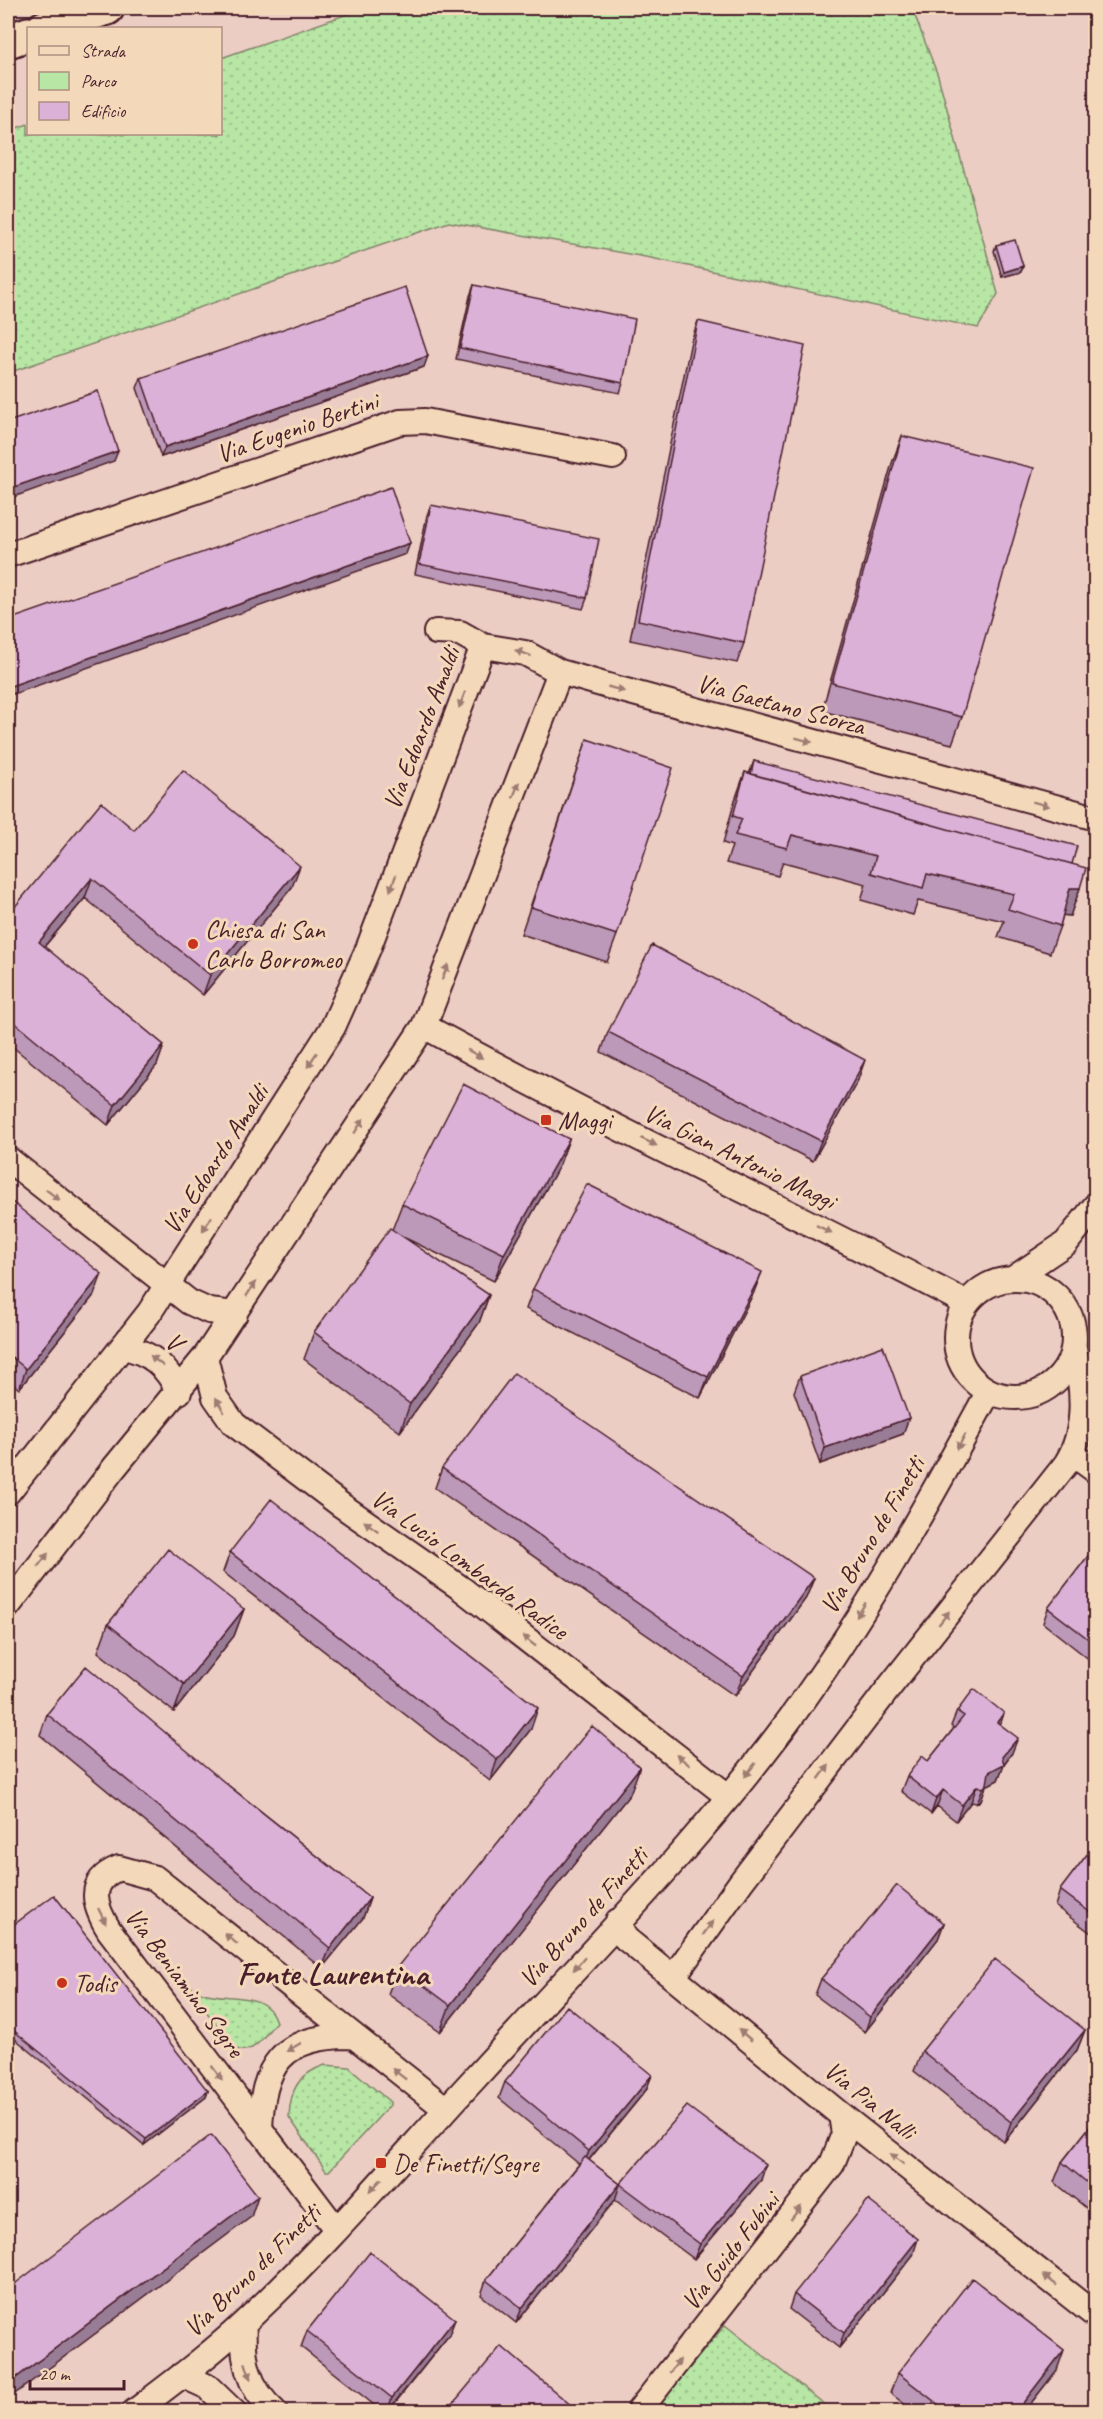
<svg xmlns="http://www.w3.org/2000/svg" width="1103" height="2419" font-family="Caveat,sans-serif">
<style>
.green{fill:url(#green-dots);stroke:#808268;stroke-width:1.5}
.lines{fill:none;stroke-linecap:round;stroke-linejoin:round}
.minor-casing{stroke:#4a1f2b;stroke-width:28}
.motorway-casing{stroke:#4a1f2b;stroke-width:38}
.minor{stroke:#f3d9ba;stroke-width:24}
.motorway{stroke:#f3d9ba;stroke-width:33}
.wall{fill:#bc98b9;stroke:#4a1f2b;stroke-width:1.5}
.shaded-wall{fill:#997c96;stroke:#4a1f2b;stroke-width:1.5}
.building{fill:#dbb1d7;stroke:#4a1f2b;stroke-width:1.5}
.oneway{fill:#9e7c72}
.poi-dot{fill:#c8321e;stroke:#f3d9ba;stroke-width:2}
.labels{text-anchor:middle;stroke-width:6;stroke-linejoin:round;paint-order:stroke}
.street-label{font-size:26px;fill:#4a1f2b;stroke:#f3d9ba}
.poi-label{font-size:26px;fill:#4a1f2b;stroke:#f3d9ba;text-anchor:start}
.district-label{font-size:32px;font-weight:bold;fill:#4a1f2b;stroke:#f3d9ba}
</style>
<defs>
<pattern id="green-dots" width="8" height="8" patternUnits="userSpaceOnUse" patternTransform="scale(1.5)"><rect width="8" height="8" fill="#b7e6a5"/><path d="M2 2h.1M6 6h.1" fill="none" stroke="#9fc58e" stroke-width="1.8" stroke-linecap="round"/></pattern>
</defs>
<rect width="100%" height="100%" fill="#eccdc3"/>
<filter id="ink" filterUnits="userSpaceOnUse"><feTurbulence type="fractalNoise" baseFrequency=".0167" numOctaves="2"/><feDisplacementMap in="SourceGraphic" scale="12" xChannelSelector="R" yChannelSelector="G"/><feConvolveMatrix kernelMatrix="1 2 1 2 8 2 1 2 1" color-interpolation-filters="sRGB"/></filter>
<g filter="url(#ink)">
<!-- green -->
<path class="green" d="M365,8H912L938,76L998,294L978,328L651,258L449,222L8,373V131L28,124V134H220L221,58Z
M183,1982C189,1985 194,1989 200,1992C225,2002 266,1988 276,2022C265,2034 254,2056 236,2049Z
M325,2065L349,2067L390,2102V2105L329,2171H326L289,2117C290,2090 298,2074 325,2065Z
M725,2325L833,2411L664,2412L658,2406Z"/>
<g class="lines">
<defs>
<path id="minor" d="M8,555L400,422L425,421L613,457
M436,632L460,633L483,646L525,653L560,672L615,688L1096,818
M424,1026C602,1124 787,1209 966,1303
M8,1159L189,1302L209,1311L235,1314
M1014,1278L1066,1243L1096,1205
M956 1338a59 59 0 1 1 118 0a59 59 0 1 1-118 0Z
M122,1347C151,1352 166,1366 179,1392
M205,1357L215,1397L234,1424L341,1505L462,1589L729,1797
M1073,1454L1096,1471
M8,1492L149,1313L333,1027L368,949L483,646
M8,1606L114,1468L205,1357L424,1026L560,672
M618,1921L625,1938L841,2115L1096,2316
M674,1976L741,1882L891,1685L1066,1464C1088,1429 1083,1386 1074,1348
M260,2130C262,2064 282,2036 350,2036
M336,2229L109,1930C94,1906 86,1881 119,1868L155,1878L446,2109
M244,2323C242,2359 247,2387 275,2412
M182,2375L208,2387L234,2412
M134,2412C172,2383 210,2355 244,2323C326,2247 399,2160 475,2078C577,1966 686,1856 778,1735C859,1628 925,1509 989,1391
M638,2412L832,2164L844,2134L841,2115"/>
<path id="motorway" d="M44,28L107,8
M8,41L28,34"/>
</defs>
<!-- minor casing -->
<use href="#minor" class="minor-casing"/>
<!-- motorway casing -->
<use href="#motorway" class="motorway-casing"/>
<!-- minor -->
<use href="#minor" class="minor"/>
<!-- motorway -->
<use href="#motorway" class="motorway"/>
</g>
<!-- wall -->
<path class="wall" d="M996,245L1023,266L1021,272L1002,277L994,251Z
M474,285L623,383L620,393L456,359L470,296Z
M698,321L744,643L737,663L630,640L691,341Z
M424,367L161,457L137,388L141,378Z
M902,436L962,717L952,744L822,711L892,463Z
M431,505L587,598L583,609L415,574L427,515Z
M587,739L617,935L607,962L521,934Z
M754,761L1072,864L1080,888L1070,916L1063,915L1060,926L1050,953L998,937L1004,921L918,901L913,915L861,900L866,884L783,862L778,876L726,863L732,846L723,843L735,800L745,772L749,774Z
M134,830L292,887L203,995L85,898L44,947L164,1045L157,1065L108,1125L8,1043V915Z
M608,1032L858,1080L813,1161L601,1052Z
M569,1139L559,1166L494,1281L403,1237L489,1295L479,1323L400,1432L304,1359L314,1332L392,1230L402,1204Z
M8,1208L94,1295L19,1389L8,1380Z
M533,1289L754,1292L700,1398L526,1309Z
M800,1376L903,1434L820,1464L794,1392Z
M442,1468L814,1578L806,1598L735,1696L435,1488Z
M1095,1547V1664L1043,1623L1048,1608Z
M230,1552L531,1729L490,1781L223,1572Z
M244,1609L234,1636L174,1712L98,1652L108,1624Z
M957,1711L1004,1713L1000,1724L1012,1753L1004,1764L998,1780L986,1786L981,1800L977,1803L971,1802L956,1821L937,1806L931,1814L901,1791L907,1776L928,1761L954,1728L951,1726Z
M47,1714L229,1786L370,1898L363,1918L322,1968L40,1735Z
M630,1794L440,2032L388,1994L398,1966Z
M1095,1844V1936L1055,1906L1060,1890Z
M944,1923L938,1939L865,2032L815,1995L821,1979Z
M8,1929L208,2091L206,2097L144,2145L8,2033Z
M1085,2030L1077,2050L1004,2142L914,2071L922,2051Z
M652,2075L646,2090L589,2160L620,2184L761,2180L694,2259L615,2200L516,2323L481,2295L486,2280L579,2164L499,2098L505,2082Z
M1095,2120V2215L1054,2182L1062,2162Z
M913,2255L839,2348L789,2309L794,2294Z
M455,2319L449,2335L388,2412H383L301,2347L307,2331Z
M1057,2370L1024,2412H915L890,2393L898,2373Z"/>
<!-- shaded-wall -->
<path class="shaded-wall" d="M1023,266L1021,272L1002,277L1004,272Z
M428,356L424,367L161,457L165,447Z
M118,451L114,461L8,499V489Z
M410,543L406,554L8,696V687Z
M300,866L292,887L203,995L210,975Z
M92,878L85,898L31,962L39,942Z
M1070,888H1080L1070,916L1060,915Z
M164,1045L157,1065L108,1125L115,1105Z
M865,1060L858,1080L813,1161L821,1141Z
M569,1139L559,1166L494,1281L504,1254Z
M762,1272L754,1292L700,1398L708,1377Z
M102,1274L94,1295L19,1389L26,1369Z
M489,1295L479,1323L400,1432L410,1404Z
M909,1418L903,1434L820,1464L825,1448Z
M814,1578L806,1598L735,1696L743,1676Z
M244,1609L234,1636L174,1712L184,1684Z
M538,1708L531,1729L490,1781L497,1760Z
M1004,1713L999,1729L997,1722Z
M1018,1738L1012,1753L1003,1765L1004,1764L998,1780L986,1786L981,1800L977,1803L989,1772Z
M640,1767L630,1794L440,2032L450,2005Z
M977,1786L971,1802L956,1821L962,1805Z
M943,1790L937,1806L931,1814L936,1799Z
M370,1898L363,1918L322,1968L330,1948Z
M944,1923L938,1939L865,2032L870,2017Z
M1085,2030L1077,2050L1004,2142L1011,2122Z
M652,2075L646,2090L583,2167L589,2151Z
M208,2091L206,2097L144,2145L146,2139Z
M766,2165L761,2180L694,2259L700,2244Z
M620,2184L615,2200L516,2323L522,2308Z
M258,2196L251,2217L8,2399V2387L9,2383Z
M918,2239L913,2255L839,2348L844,2333Z
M455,2319L449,2335L387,2412L392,2398Z
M1064,2350L1057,2370L1024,2412H1016Z"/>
<!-- building -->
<path class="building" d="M1015,240L1023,266L1004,272L996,245Z
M474,285L635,319L623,383L460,348Z
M405,287L428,356L165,447L141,378Z
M698,321L805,346L744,643L638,620Z
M98,391L118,451L8,489V422Z
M902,436L1034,468L962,717L832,683Z
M391,487L410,543L8,687V620Z
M431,505L599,539L587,598L419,564Z
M587,739L673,768L617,935L531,907Z
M754,761L1077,846L1072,864L751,774Z
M183,770L300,866L210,975L92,878L39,942L164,1045L115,1105L8,1017V915L101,802L134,830Z
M745,772L1086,868L1080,888H1070L1060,926L1008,909L1014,894L927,874L923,888L871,873L876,856L792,835L787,848L735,835L742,819L733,816Z
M652,945L865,1060L821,1141L608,1032Z
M463,1084L569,1139L504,1254L402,1204Z
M587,1184L762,1272L708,1377L533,1289Z
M12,1202L102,1274L26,1369L8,1354V1208Z
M390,1228L489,1295L410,1404L314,1332Z
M883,1346L909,1418L825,1448L800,1376Z
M514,1373L814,1578L743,1676L442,1468Z
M271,1499L538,1708L497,1760L230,1552Z
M1095,1547V1644L1048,1608Z
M168,1549L244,1609L184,1684L108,1624Z
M86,1666L229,1786L370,1898L330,1948L47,1714Z
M974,1689L1004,1713L997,1722L1018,1738L1002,1757L1004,1764L989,1772L987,1784L983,1788L977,1786L962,1805L943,1790L936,1799L907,1776L922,1756L928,1761L964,1716L957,1711Z
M592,1726L640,1767L450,2005L398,1966Z
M8,1836L11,1841L8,1843Z
M1095,1844V1916L1060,1890Z
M897,1885L944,1923L870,2017L821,1979Z
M54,1895L208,2091L146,2139L8,2026V1929Z
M995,1959L1085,2030L1011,2122L922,2051Z
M567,2006L652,2075L589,2151L505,2082Z
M687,2106L766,2165L700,2244L620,2184Z
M1095,2120V2189L1062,2162Z
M211,2135L258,2196L9,2383L8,2381V2289Z
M585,2157L620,2184L522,2308L486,2280Z
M868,2200L918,2239L844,2333L794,2294Z
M370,2252L455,2319L392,2398L307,2331Z
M972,2278L1064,2350L1016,2412H948L898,2373Z
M501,2346L579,2412H446Z"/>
<!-- one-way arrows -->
<defs><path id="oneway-solid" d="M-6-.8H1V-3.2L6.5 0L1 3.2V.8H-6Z" transform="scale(1.5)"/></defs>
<g class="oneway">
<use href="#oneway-solid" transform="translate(523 653) rotate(-160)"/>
<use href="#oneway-solid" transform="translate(616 689) rotate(16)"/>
<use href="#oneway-solid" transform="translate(462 700) rotate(111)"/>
<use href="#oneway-solid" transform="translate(804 740) rotate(15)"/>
<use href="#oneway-solid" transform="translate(516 790) rotate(-69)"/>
<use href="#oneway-solid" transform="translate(1041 804) rotate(15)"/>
<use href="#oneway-solid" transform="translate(393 883) rotate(110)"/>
<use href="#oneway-solid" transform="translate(445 972) rotate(-69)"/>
<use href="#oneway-solid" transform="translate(475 1054) rotate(29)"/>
<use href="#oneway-solid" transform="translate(312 1060) rotate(123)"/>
<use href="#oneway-solid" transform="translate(359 1126) rotate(-57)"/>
<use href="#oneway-solid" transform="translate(649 1142) rotate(26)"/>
<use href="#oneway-solid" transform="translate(53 1195) rotate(38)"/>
<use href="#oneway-solid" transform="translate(207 1224) rotate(123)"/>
<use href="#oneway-solid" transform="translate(824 1229) rotate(26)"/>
<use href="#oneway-solid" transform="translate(251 1289) rotate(-57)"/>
<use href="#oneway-solid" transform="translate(157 1361) rotate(-141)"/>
<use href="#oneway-solid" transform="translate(220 1405) rotate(-120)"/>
<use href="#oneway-solid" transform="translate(961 1442) rotate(120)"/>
<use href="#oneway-solid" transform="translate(371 1526) rotate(-145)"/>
<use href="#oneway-solid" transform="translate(43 1560) rotate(-52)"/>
<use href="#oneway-solid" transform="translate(861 1610) rotate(122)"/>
<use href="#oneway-solid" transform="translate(944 1618) rotate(-52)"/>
<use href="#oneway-solid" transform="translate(529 1641) rotate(-142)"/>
<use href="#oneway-solid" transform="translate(683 1760) rotate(-142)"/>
<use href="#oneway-solid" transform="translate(750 1770) rotate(128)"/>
<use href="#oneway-solid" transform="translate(824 1772) rotate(-53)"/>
<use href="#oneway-solid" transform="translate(102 1916) rotate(64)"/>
<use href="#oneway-solid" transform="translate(708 1928) rotate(-54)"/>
<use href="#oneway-solid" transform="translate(231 1939) rotate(-141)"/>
<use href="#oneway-solid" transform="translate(579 1964) rotate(132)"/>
<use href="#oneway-solid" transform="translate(745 2035) rotate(-140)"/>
<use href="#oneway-solid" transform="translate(294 2047) rotate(150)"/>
<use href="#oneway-solid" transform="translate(217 2073) rotate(53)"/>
<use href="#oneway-solid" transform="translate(399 2074) rotate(-142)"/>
<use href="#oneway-solid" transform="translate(897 2159) rotate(-142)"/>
<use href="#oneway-solid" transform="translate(376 2185) rotate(133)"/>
<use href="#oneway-solid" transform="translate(796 2213) rotate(-52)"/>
<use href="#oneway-solid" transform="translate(1050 2280) rotate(-142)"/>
<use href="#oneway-solid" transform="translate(675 2366) rotate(-51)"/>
<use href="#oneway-solid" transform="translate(248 2371) rotate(72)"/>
</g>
</g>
<!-- markers -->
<g class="poi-dot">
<circle cx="193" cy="944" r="6"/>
<rect x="540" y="1114" width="12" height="12" rx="3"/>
<circle cx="62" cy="1983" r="6"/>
<rect x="375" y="2157" width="12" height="12" rx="3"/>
</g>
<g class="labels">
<!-- street labels -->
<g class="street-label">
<text transform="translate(297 427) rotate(-19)" y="9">Via Eugenio Bertini</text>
<text transform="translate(781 704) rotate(15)" y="9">Via Gaetano Scorza</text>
<text transform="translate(421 728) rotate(-69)" y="9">Via Edoardo Amaldi</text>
<text transform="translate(740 1156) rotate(26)" y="9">Via Gian Antonio Maggi</text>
<text transform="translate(215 1159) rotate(-57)" y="9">Via Edoardo Amaldi</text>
<text transform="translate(174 1341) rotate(39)" y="9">V</text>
<text transform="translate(872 1535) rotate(-59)" y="9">Via Bruno de Finetti</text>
<text transform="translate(470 1564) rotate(36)" y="9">Via Lucio Lombardo Radice</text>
<text transform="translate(583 1917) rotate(-48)" y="9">Via Bruno de Finetti</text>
<text transform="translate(185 1982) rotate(53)" y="9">Via Beniamino Segre</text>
<text transform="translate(870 2100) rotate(39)" y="9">Via Pia Nalli</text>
<text transform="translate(730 2251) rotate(-52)" y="9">Via Guido Fubini</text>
<text transform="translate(252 2270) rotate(-44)" y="9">Via Bruno de Finetti</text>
</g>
<!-- poi labels -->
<g class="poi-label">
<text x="205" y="938">Chiesa di San<tspan x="205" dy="30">Carlo Borromeo</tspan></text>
<text x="558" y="1129">Maggi</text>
<text x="74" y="1992">Todis</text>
<text x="393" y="2172">De Finetti/Segre</text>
</g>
<!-- district labels -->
<g class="district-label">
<text x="333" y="1984">Fonte Laurentina</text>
</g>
</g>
<!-- margin -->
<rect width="1103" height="2419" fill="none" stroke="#f3d9ba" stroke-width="30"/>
<rect x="15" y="15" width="1073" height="2389" fill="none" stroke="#4a1f2b" stroke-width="2" filter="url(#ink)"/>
<!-- legend -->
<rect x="27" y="27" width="195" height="108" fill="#f3d9ba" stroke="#af8f81" stroke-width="1.5"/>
<rect x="39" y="46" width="30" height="9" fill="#f3d9ba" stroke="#af8f81" stroke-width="1.5"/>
<text x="81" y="57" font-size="18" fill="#4a1f2b">Strada</text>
<rect x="39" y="72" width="30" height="18" fill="#b7e6a5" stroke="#af8f81" stroke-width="1.5"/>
<text x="81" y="87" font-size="18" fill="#4a1f2b">Parco</text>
<rect x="39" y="102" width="30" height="18" fill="#dbb1d7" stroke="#af8f81" stroke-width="1.5"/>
<text x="81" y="117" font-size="18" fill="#4a1f2b">Edificio</text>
<!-- scale -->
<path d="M30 2380v9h94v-9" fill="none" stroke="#4a1f2b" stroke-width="3"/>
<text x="39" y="2380" font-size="18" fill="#4a1f2b" stroke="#f3d9ba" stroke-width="4.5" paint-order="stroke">20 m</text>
</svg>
